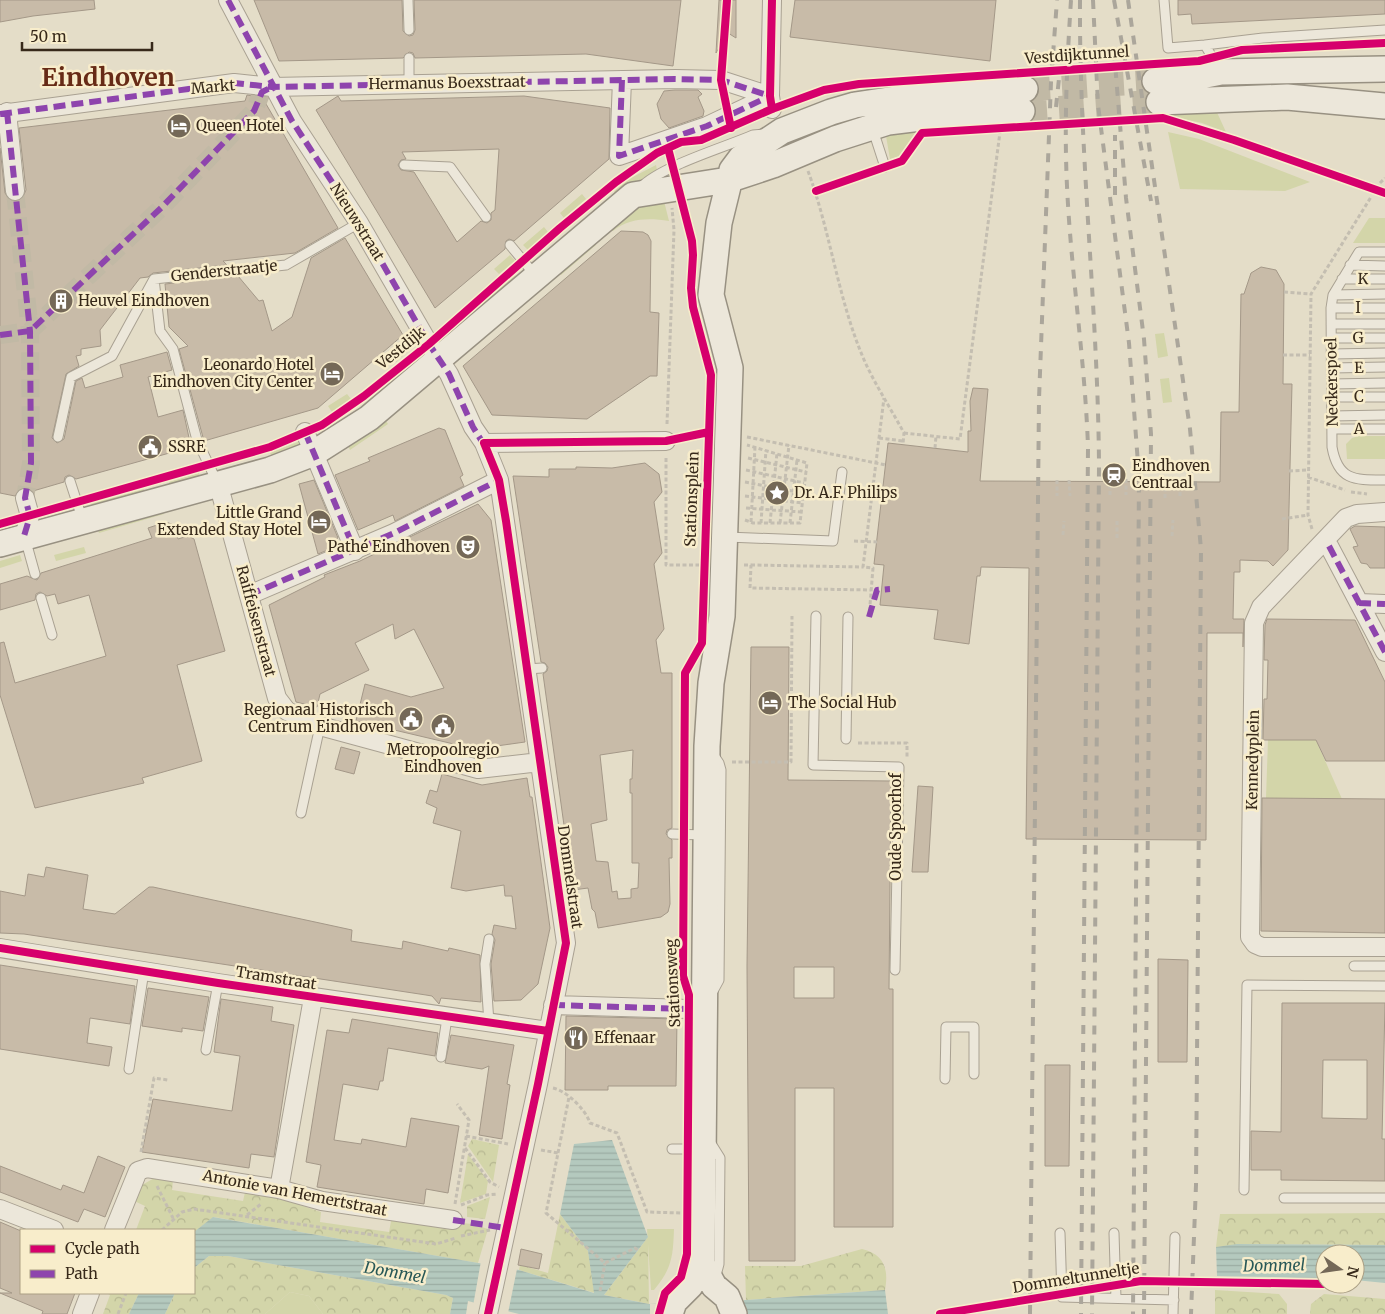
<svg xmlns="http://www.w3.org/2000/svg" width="1385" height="1314" font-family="Merriweather,serif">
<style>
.grass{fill:#d3d5a9}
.forest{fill:url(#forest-crowns)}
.water{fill:url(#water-rules)}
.pier{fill:#e4ddc8}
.building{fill:#c8bba8;stroke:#a49888;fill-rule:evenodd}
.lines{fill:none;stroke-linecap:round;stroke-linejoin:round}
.street-tunnel{stroke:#c1b9a5;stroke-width:18;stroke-dasharray:18 9;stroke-linecap:butt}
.secondary-tunnel{stroke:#c1b9a5;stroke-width:25;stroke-dasharray:25 12;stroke-linecap:butt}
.lane-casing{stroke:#a9a192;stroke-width:11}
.street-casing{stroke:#a9a192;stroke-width:20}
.secondary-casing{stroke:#989182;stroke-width:28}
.path{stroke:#c4beb1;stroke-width:3;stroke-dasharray:4 2.5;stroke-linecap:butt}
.lane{stroke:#ece7da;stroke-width:9}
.street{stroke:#ece7da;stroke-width:18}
.secondary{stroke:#ece7da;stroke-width:25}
.rail{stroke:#aba69b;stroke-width:4;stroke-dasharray:9 9;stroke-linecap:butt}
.quiet{stroke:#8e44ad;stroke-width:6;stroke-dasharray:12 6;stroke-linecap:butt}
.cycleway-casing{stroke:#f8edcb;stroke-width:11}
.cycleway{stroke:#d6006c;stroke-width:8}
.labels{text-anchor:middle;stroke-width:5;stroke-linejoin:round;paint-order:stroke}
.street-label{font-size:15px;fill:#37291a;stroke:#f8edcb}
.poi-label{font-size:15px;fill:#37291a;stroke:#f8edcb;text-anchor:start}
.water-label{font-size:16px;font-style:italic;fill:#285857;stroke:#f8edcb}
.town-label{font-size:25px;font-weight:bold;fill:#672b16;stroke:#f8edcb}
</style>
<defs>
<pattern id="forest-crowns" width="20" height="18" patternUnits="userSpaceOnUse" patternTransform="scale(1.25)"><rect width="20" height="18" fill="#d3d5a9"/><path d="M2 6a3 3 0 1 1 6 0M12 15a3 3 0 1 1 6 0" fill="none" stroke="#b6b791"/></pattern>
<pattern id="water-rules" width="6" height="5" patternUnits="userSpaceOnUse" patternTransform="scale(1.25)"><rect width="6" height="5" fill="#b4c9be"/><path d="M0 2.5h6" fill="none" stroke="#9bada3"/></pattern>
</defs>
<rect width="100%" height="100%" fill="#e4ddc8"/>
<!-- grass -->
<path class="grass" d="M1215,108L1226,132L1202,123L1164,115V113Z
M912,129L915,133L899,156L890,159L886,136L888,133Z
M1168,132L1199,139L1310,182L1285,191L1180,189Z
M656,165L657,170L618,197L614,191L629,179Z
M662,193L669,221C648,218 630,218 613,231L608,226L627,211Z
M582,194L586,199L564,218L560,213Z
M1369,218H1385V243H1353Z
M544,227L548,232L528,250L523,245Z
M592,240L596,245L561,275L557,270Z
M510,255L515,261L499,274L494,269Z
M515,275L520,281L454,337L449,332Z
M1164,333L1168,356L1158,358L1155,334Z
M408,343L411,349L396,362L392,357Z
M1169,378L1172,402L1163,403L1160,379Z
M347,394L351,399L332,412L328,406Z
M384,418L388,424L350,450L347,443Z
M1359,436H1385V459H1347L1346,444L1352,438Z
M300,441L303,448L273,459L270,453Z
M199,473L200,480L171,488L169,482Z
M144,489L146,496L93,510L91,503Z
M162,508L164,514L99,533L97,526Z
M84,547L86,553L56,561L54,555Z
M20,555L22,561L0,568V561Z
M1268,740H1316L1342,799L1266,798Z
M647,1229H674C673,1257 672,1268 654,1290H651Z
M290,1292L309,1296L323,1314H265Z"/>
<!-- forest -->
<path class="forest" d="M472,1139L499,1145L493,1182L468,1146Z
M468,1154L488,1181L486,1194L460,1203Z
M156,1177L173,1180L172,1190L243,1201L246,1188C272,1194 296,1204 321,1212L320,1222L389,1232L392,1216L472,1224L488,1229L478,1263L214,1217L194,1232L136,1230L145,1206L132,1200L128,1193Z
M490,1197L485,1219L467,1217V1206Z
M1385,1213V1245L1251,1244L1216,1247L1220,1214Z
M560,1214L588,1251L595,1293L519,1270L520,1265L548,1273Z
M648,1237L649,1304L604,1295Z
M862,1249C884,1254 889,1269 885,1290L746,1300L745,1266H801Z
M209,1256H228L446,1295L453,1298L450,1314H323L309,1296L290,1292L265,1314H165L175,1293H194V1268Z
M1215,1290L1279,1294L1287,1304V1314H1215Z
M106,1293H139L129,1314H103L110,1295Z
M1324,1294L1385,1299V1314H1310L1311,1304Z"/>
<!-- water -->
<path class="water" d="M612,1140L648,1237L604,1295L649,1304L746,1300L885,1290L888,1314H519L468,1301L466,1314H450L453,1298L446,1295L228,1256H209L194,1268V1232L213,1217L519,1270L594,1293L588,1251L560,1214L574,1144Z
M1237,1244L1385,1245V1283L1355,1280V1254H1325V1278L1217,1276L1216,1247Z
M139,1293H175L165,1314H129Z"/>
<!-- pier -->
<path class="pier" d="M481,1261L517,1269L508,1313L473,1306Z
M744,1298V1314H650V1304Z"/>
<!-- building -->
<path class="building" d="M0,0H94L95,9L33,16L0,22Z
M254,0H402L403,31L409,36L413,35L415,30L414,0H681L673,66L586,54L415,58L413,53L409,52L403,58L279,61Z
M719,0H736V38L728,33L716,53Z
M795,0H996L990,61L790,37Z
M1178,0H1385V14L1192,24L1191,14L1178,15Z
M675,90H698L702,94L698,97L704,111L703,116L669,128L661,119L657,104L664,91Z
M247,95L253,96L258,103L262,97L338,228L295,253L223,261L227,265L153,273L148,277L140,278L100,330L101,346L81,349V355L76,356L79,366L66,374L52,438L57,443L64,439L76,381L82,378L85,388L123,377L120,365L167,352L172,370L148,377L158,417L183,410L191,447L76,479L69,475L65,477L64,482L33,491L22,488L15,496L0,493V148L5,193L10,200L17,201L22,199L26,190L19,128L245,101Z
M338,96L341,101L524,96L610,108L609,159L514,241L509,239L506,241L505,249L435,308L316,110ZM499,149L495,210L491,213V220L487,223L481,221L457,242L414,172L401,170L398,165L401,160L406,159L402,152Z
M621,231L643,232L648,235L651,241L650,312L659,313L657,376H650L587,419L492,415L463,366Z
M345,238L403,335L318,408L204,441L179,349L188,346L169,327L165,284L238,276L259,301L263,300L272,331L292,317L311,258Z
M1261,267L1276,270L1284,284L1283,384H1292L1288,550L1273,566L1268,561L1240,560V572H1234L1233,619H1244L1243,647V633H1207L1206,840L1026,839L1029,568L981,567L980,576H977L969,644L934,639L938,610L880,605L884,565L874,564L888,443L968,452V431H971L970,401L973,388L988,389L980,481L1220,482L1221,412H1239L1241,294H1244L1251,273Z
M439,428L445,430L463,475L460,477L464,486L395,521L393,515L358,530L335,475L370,461L368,458Z
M645,463L659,474L662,492L654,502L662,553L654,564L664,629L656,640L661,673H672V828L667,830L666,834L672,840V858H669L670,904L668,912L661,917L598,928L595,912L592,909L588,888L573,890L543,674L547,671L548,667L545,663L541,662L513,476L549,477V469H576V467L612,468ZM633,750L632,779H630V793H632V863H639L638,888L631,889V898L618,899L617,891L612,892L608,862L596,861L591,824L607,820L600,755Z
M314,480L338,538L336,539L337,546L318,554L299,484Z
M478,504L491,520L525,742L475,749L356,721L365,684L411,697L444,688L414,629L395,639L393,624L355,643L369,670L320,694L317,707L296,702L269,605L325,577L324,575L360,561Z
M166,522L174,525L178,539L188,536L194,539L225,651L177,665L202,761L142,778L144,783L35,808L0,695V643L4,642L15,683L106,656L89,595L58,604L55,594L47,596L40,592L36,594L35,600L0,610V584L27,576L37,580L41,573L152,538L148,528Z
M1355,526L1385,527V568H1370L1367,564L1361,563L1353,547L1358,546L1350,529Z
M1267,619L1355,620L1385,682V761H1326L1316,740H1263L1264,699H1267L1268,660H1264L1265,625Z
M751,647H789L788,780L891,781L889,989H893V1227H834V1088H795V1261H749L747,966ZM794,967H834V998H794Z
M341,747L360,752L354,774L335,769Z
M442,774L482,785L527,778L530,797H532L550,928L538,984L521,1000L494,1001L491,964L495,940L492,934L494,925L516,929L512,896H505L504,885L466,891L451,888L461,831L433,823L437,808L426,803L430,790L437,792Z
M918,786L933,787L928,872H912Z
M1262,798L1385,799V933L1261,931Z
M46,867L88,875L83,909L115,914L149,887H153L352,930L351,941L402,949L403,941L448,951L449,948L480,955L481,1002L441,998L439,1004L432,996L426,995L24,934L0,933V891L25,896L28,874L44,877Z
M1158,959L1188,960L1187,1062H1158Z
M0,965L135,986L130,1024L90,1018L87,1043L112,1047L109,1066L0,1049Z
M148,988L209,997L203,1031L182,1028V1032L142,1026Z
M221,999L273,1007L271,1021L294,1025L274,1157L251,1154L249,1168L142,1152L153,1099L232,1111L240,1056L214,1052Z
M1282,1003H1385L1382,1139H1385V1181L1281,1180V1170H1251V1131L1281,1132ZM1323,1060H1367V1119L1322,1118Z
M566,1016L677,1019L676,1086H608V1090H565Z
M352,1019L438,1033L435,1056L388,1048L383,1081H380L378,1090L343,1084L334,1140L361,1144L362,1139L406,1147L411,1118L459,1126L448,1193L426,1189L424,1204L317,1187L321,1165L306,1162L327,1030L349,1033Z
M451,1035L514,1045L507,1084L510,1085L502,1139L479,1135L489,1066L482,1069L445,1063Z
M1045,1065H1070L1069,1166H1045Z
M98,1156L125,1167L105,1217L84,1209L78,1222L0,1192V1166L61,1190L63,1185L84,1193Z
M0,1222L21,1231V1293H75L67,1314H42L43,1311L0,1293H12L0,1288Z
M521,1249L542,1254L539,1269L518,1265Z"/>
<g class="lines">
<!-- street-tunnel -->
<path class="street-tunnel" d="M15,191L30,331L31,463L25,498
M0,335L30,331L162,207L254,111L261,94"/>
<!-- secondary-tunnel -->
<path class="secondary-tunnel" d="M1025,89L1155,81
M1022,111L1159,102"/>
<defs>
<path id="lane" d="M408,0L409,30
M1164,0L1168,48L1205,45L1219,69
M1205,45L1263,38L1385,30
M409,84V58
M873,130L885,167
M404,165L450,167L486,217
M640,188C661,166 723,148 753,135L764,134
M510,245L535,275
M1385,252H1359L1333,295L1331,308L1332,447C1338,481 1355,480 1385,480
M1350,265L1385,266
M154,279L160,331L173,349L197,440L217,482
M1342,279H1385
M1333,295L1385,294
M1331,308H1385
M1331,324H1385
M1332,338H1385
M1332,354L1385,353
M1332,368L1385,367
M1332,384L1385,383
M1332,397H1385
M1332,416L1385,415
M1333,429H1385
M58,437L71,377L112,356L154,279L286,265L359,223
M70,481L83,521
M727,537L833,541L842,472
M25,538L35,574
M41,598L52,635
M816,616L813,765L899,767L895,970
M527,669L542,668
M846,739L848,617
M301,813L320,726
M672,834L704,835
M1354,966H1385
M712,993L719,980L721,770L719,763L713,754
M489,1023L485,964L489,939
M206,1050L218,983
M441,1057L447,1018
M129,1069L144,971
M945,1079L946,1027H974V1074
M710,1142L720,1158L719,1264L715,1279
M672,1149H703
M1244,1190L1247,985L1385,986
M1284,1198H1385
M1060,1233L1062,1297L1174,1300
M1114,1233L1116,1298
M1173,1314L1175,1237"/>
<path id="street" d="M228,0L292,121L359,223L429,344L449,374L473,427L484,443L499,480L566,943L538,1084L488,1314
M772,0L770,96L772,109
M622,80L619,156L707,126L770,96
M7,112L15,191
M0,114L234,83L272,87L675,79L721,80L770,96
M305,432L355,551
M484,443L666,441
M218,483L277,698L287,711L320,726L478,769L540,762
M1385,512L1357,514L1346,518L1261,607L1254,623L1250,937L1255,944L1262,947H1385
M24,536L30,516L25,498
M1329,546L1385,652
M249,595L394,533L499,480
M1359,603L1385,604
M0,948L218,983L548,1031
M553,1005L689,1009
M279,1189L313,998
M0,1209L54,1230
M114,1230L138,1171L147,1168L279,1189L322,1201L453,1220
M82,1314L90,1293"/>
<path id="secondary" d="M1155,81L1186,79L1221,72L1385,69
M1159,102L1287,97L1385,106
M0,544L270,470L314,453L369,418L633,195L728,180L773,165L835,139L888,122L953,114L1022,111
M702,1264L714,1286L727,1297L734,1314
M670,1314L674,1302L690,1286L702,1264L707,746L711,683L722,616L730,368L711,295L719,223L732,170L741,158L782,131L831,112L855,105L902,98L1025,89"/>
</defs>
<!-- lane casing -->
<use href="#lane" class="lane-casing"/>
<!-- street casing -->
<use href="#street" class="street-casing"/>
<!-- secondary casing -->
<use href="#secondary" class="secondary-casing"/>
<!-- path -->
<path class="path" d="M808,171C831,233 838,301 865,362C876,386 891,409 904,433L903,444
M1380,183L1385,178
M1284,292L1311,294
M1283,355H1310
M667,424L674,230L672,208
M904,433L960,439L1000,132
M747,437L886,465
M680,438L708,432
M879,438L903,441
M935,448L936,436
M666,458V565H703
M748,458L806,472
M746,470L804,483
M1289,471L1308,470
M1308,477L1345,490
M1126,479V495
M1180,479V498
M1057,480V496
M1069,480L1070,496
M745,482L803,493
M1351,492L1367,494
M1110,495V480
M745,496L802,503
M1165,498V479
M746,508L801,512
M1282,519L1308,515
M745,520L753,523H800L807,463L747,445
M751,522L755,447
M761,523L766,450
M770,523L777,453
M780,523L789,445
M790,523L797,460
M1312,529L1308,515L1311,294L1371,197
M1063,535L1064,521
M1172,536L1173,520
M1117,538V521
M854,541L877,542
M744,565H751L750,588L871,590
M751,565L863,567
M869,617L873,568L863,567L884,398
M858,743H907V757
M732,762H791L792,616
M553,1088C567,1091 586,1110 590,1123L617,1133L647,1212L682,1213
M466,1136L508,1144
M465,1148L490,1182L499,1187
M541,1150L558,1153L546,1213L605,1263L635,1248L639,1251
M141,1152L154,1078L168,1080
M558,1153L569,1097
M157,1186L173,1218
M455,1204L469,1120L457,1104
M461,1205L487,1195L498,1194
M247,1215L261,1204
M162,1230L182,1212L194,1209L436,1244L456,1238
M461,1236L490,1230
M600,1291L605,1263
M118,1314L126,1293"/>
<!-- lane -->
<use href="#lane" class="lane"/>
<!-- street -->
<use href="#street" class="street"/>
<!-- secondary -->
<use href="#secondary" class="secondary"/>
<!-- rail -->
<path class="rail" d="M1071,0C1067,62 1064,124 1067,186C1071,273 1085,360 1088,447L1081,1314
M1080,0C1079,156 1098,310 1099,466L1092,1314
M1093,0L1098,105L1129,343L1139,477L1133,1314
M1114,0L1151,201
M1128,0L1190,429L1201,549L1196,1185L1191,1314
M1114,51L1126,198L1144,339L1151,434L1144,1314
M1056,107L1060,69
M1115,195V135
M1030,1314L1039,399L1051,82L1057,0"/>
<!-- quiet -->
<path class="quiet" d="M228,0L292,121L359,223L429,344L449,374L473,427L486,448
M622,80L619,156L707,126L770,96
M7,112L30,331L31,463L25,498L30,516L24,536
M0,114L234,83L272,87L675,79L721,80L770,96
M0,335L30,331L162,207L254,111L262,92L272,87
M305,432L355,551
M1329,546L1385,652
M249,595L394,533L499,480
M1359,603L1385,604
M869,617L877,590L890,589
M553,1005L689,1009
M453,1220L506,1228"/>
<defs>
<path id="cycleway" d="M727,0L721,80L731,128
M772,0L770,96L772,109
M816,191L902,161L922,133L1163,118L1234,140L1385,193
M0,524L270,447L322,425L364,396L429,344L560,228L616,182L657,153L681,142L701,140L772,109L824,90L859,84L1199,61L1242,50L1385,43
M0,948L218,983L548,1031
M488,1314L538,1084L566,943L506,521L499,480L484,443L666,441L709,432
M659,1314L665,1293L681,1277L687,1254L689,995L683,976L685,673L702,643L711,375L693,307L691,288L693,255L692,241L668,148
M940,1314L1141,1281L1325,1284"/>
</defs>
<!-- cycleway casing -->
<use href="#cycleway" class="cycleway-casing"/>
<!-- cycleway -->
<use href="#cycleway" class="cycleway"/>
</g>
<!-- icons -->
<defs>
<symbol id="hotel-disc" viewBox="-11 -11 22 22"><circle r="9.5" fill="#746857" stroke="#f8edcb"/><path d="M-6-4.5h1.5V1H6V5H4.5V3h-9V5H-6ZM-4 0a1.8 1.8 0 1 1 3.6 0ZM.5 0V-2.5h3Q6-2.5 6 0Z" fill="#fff"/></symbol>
<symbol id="building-disc" viewBox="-11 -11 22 22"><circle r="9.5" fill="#746857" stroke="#f8edcb"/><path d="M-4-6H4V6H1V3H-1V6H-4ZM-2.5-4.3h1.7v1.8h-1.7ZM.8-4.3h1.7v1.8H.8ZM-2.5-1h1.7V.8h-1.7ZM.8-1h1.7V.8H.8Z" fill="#fff"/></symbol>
<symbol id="civic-disc" viewBox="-11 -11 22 22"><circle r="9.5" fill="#746857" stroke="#f8edcb"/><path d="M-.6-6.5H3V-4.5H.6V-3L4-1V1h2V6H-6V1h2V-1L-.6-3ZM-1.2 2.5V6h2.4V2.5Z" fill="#fff"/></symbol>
<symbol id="station-disc" viewBox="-11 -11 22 22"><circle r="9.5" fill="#746857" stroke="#f8edcb"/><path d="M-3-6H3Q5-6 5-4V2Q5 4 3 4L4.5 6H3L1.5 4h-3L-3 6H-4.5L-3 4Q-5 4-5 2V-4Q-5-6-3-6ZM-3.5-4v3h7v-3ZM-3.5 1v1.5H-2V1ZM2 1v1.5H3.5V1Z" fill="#fff"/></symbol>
<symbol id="sight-disc" viewBox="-11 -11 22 22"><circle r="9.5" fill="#746857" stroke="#f8edcb"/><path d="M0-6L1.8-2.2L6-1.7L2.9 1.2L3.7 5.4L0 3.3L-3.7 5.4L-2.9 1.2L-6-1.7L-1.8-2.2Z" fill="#fff"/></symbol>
<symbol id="theatre-disc" viewBox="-11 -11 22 22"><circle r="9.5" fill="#746857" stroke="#f8edcb"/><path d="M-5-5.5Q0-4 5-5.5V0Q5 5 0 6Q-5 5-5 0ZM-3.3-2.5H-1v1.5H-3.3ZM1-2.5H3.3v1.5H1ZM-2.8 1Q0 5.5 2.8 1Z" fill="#fff"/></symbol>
<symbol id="restaurant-disc" viewBox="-11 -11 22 22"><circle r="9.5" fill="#746857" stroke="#f8edcb"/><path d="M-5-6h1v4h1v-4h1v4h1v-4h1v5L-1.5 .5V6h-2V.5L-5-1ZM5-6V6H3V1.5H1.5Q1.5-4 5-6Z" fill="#fff"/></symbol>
</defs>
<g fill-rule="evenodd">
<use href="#hotel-disc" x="165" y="112" width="28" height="28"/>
<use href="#building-disc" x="47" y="287" width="28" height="28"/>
<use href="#hotel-disc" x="318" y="360" width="28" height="28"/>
<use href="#civic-disc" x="136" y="433" width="28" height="28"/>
<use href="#station-disc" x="1100" y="461" width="28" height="28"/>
<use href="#sight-disc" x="763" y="479" width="28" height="28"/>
<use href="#hotel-disc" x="305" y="508" width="28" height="28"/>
<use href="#theatre-disc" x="454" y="533" width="28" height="28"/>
<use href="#hotel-disc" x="756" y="689" width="28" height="28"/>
<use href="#civic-disc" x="397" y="705" width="28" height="28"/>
<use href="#civic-disc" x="429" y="712" width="28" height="28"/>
<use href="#restaurant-disc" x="562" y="1024" width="28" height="28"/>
</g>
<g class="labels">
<!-- street labels -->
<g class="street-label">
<text transform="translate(1077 55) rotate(-4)" y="5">Vestdijktunnel</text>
<text transform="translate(447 83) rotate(-1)" y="5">Hermanus Boexstraat</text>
<text transform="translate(213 87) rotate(-5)" y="5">Markt</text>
<text transform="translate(357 222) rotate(58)" y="5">Nieuwstraat</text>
<text transform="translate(224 271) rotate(-6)" y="5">Genderstraatje</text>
<text transform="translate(1363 279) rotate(1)" y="5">K</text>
<text x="1358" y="313">I</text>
<text transform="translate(1358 338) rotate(-1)" y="5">G</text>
<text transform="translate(401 348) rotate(-39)" y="5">Vestdijk</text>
<text transform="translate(1359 368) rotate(-1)" y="5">E</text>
<text transform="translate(1332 382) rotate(-91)" y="5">Neckerspoel</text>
<text x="1359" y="402">C</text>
<text transform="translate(1359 429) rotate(-1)" y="5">A</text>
<text transform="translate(692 499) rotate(-88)" y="5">Stationsplein</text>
<text transform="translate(256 621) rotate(75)" y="5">Raiffeisenstraat</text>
<text transform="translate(1253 760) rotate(-89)" y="5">Kennedyplein</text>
<text transform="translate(896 827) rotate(-90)" y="5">Oude Spoorhof</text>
<text transform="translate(570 877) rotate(82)" y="5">Dommelstraat</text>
<text transform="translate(276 978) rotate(9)" y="5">Tramstraat</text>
<text transform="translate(673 983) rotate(-93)" y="5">Stationsweg</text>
<text transform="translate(295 1193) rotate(11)" y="5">Antonie van Hemertstraat</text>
<text transform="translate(1076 1278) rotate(-9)" y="5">Dommeltunneltje</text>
</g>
<!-- poi labels -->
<g class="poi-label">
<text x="196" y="131">Queen Hotel</text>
<text x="78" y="306">Heuvel Eindhoven</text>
<text x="314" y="370" text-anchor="end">Leonardo Hotel<tspan x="314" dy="17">Eindhoven City Center</tspan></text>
<text x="168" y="452">SSRE</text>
<text x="1132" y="471">Eindhoven<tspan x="1132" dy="17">Centraal</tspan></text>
<text x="794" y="498">Dr. A.F. Philips</text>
<text x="302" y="518" text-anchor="end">Little Grand<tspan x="302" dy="17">Extended Stay Hotel</tspan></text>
<text x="450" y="552" text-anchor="end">Pathé Eindhoven</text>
<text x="788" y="708">The Social Hub</text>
<text x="394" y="715" text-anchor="end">Regionaal Historisch<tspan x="394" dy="17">Centrum Eindhoven</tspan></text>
<text x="443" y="755" text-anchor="middle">Metropoolregio<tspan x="443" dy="17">Eindhoven</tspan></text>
<text x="594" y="1043">Effenaar</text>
</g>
<!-- water labels -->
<g class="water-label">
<text transform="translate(1274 1265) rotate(-1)" y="6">Dommel</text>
<text transform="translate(395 1272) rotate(10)" y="6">Dommel</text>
</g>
<!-- town labels -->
<g class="town-label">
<text x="108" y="86">Eindhoven</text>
</g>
</g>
<!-- legend -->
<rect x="20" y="1229" width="175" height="65" fill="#f8edcb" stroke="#ab9f84"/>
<rect x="30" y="1245" width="25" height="8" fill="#d6006c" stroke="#ab9f84"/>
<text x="65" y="1254" font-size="15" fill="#37291a">Cycle path</text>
<rect x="30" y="1270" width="25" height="8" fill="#8e44ad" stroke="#ab9f84"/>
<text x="65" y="1279" font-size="15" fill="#37291a">Path</text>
<!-- north arrow -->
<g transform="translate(1340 1269) rotate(103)"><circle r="24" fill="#f8edcb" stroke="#ab9f84"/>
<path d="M0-4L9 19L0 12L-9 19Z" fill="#746857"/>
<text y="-8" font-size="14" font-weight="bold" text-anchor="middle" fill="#37291a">N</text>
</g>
<!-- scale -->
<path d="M22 42v8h130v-8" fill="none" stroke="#37291a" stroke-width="2.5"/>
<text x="30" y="42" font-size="15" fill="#37291a" stroke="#f8edcb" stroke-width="4" paint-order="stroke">50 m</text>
</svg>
